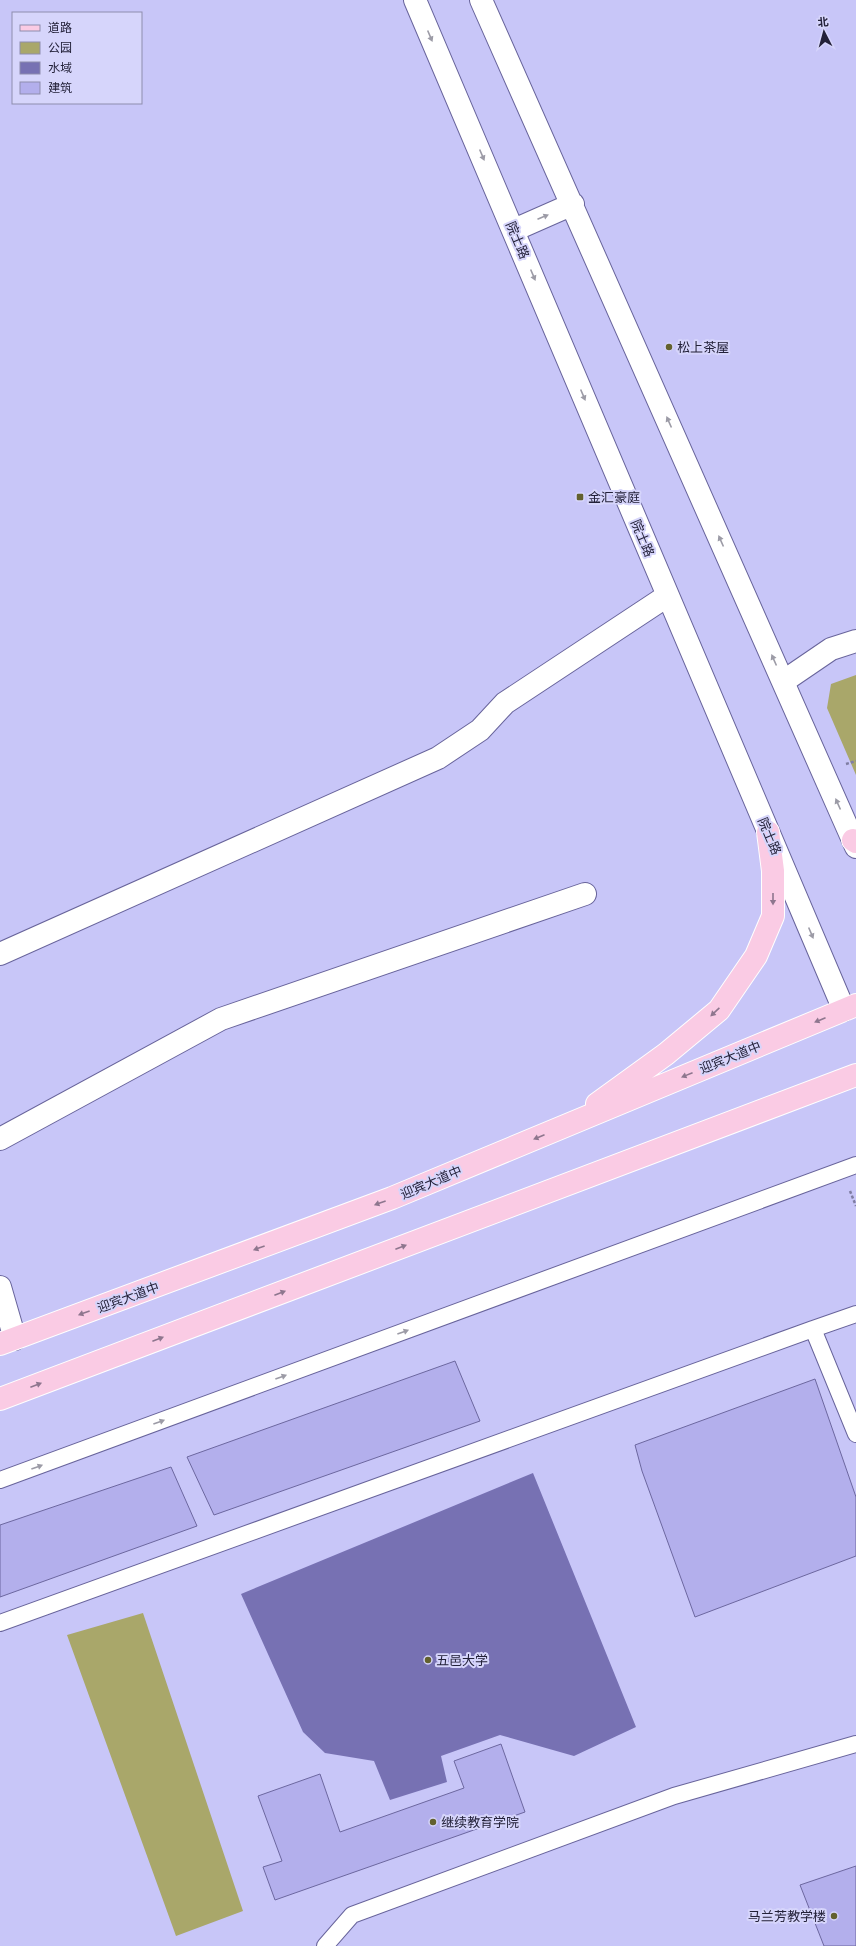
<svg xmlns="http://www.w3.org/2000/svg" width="856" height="1946" font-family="Karla,'Noto Sans SC',sans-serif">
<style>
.green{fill:#a9a76a}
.water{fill:#7771b3}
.building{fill:#b3afec;stroke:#6c679f}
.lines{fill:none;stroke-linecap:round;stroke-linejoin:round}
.service-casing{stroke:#68649b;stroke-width:18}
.minor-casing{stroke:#68649b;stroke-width:24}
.secondary-casing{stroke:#68649b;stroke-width:24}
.primary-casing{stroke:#fff;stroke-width:24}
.path{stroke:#7f7da3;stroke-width:2.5;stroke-dasharray:3 2;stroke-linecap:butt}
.service{stroke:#fff;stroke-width:16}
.minor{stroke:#fff;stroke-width:22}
.secondary{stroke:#fff;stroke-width:22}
.primary{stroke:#facbe4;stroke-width:22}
.oneway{fill:#9c9ba6}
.oneway2{fill:#8e768e}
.poi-dot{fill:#63612e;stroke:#d6d5fb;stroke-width:1.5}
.labels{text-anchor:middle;stroke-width:4;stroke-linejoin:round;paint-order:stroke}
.street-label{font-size:13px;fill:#232139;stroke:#d6d5fb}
.poi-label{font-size:13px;fill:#232139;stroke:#d6d5fb;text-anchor:start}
</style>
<rect width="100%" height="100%" fill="#c8c6f8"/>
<!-- green -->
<path class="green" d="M856,675V775L827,708L831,684Z
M143,1613L243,1911L176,1936L67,1635Z"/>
<!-- water -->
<path class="water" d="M533,1473L636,1727L574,1756L500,1735L441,1756L447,1782L390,1800L374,1761L325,1753L303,1732L241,1594Z"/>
<!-- building -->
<path class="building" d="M455,1361L480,1421L214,1515L187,1457Z
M815,1379L856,1497V1556L695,1617L642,1471L635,1445Z
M171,1467L197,1526L0,1597V1525Z
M501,1744L525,1812L275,1900L263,1867L282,1861L258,1796L320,1774L340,1832L464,1788L454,1761Z
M856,1866V1946H824L800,1885Z"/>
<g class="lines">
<defs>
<path id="service" d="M856,1314L813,1329L856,1434
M0,1480L856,1165
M0,1623L813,1329
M325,1946L352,1915L674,1796L856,1744"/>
<path id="minor" d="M784,681L831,649L856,641
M0,954L438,758L480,730L505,703L667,596
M0,1139L221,1019L585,894
M0,1287L15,1339"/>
<path id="secondary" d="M415,0L844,1010
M481,0L856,847
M514,230L573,204"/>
<path id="primary" d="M853,840L856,842
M597,1104L666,1054L719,1010L756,956L773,916V871L768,832
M0,1344L392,1198L856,1005
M0,1399L856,1075"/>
</defs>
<!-- service casing -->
<use href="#service" class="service-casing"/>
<!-- minor casing -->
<use href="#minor" class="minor-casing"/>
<!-- secondary casing -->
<use href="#secondary" class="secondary-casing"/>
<!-- primary casing -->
<use href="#primary" class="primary-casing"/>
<!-- path -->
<path class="path" d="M846,764L856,761
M850,1191L856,1206"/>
<!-- service -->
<use href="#service" class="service"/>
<!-- minor -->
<use href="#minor" class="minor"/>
<!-- secondary -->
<use href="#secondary" class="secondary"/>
<!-- primary -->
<use href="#primary" class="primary"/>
</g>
<!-- one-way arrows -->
<defs><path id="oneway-solid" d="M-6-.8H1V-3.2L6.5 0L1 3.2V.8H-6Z"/></defs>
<g class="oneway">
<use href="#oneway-solid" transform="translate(430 36) rotate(67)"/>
<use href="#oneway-solid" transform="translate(482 155) rotate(67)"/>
<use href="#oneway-solid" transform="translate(543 217) rotate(-23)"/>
<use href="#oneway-solid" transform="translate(533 275) rotate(67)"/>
<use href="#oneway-solid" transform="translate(583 395) rotate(67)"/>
<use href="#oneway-solid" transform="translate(669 422) rotate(-114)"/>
<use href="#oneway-solid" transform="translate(721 541) rotate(-114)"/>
<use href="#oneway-solid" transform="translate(774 660) rotate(-114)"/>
<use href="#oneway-solid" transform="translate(838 804) rotate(-114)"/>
<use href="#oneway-solid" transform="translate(811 933) rotate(67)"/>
<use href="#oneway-solid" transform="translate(403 1332) rotate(-20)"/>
<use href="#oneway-solid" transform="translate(281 1377) rotate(-20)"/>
<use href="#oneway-solid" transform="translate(159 1422) rotate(-20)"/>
<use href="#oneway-solid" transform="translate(37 1467) rotate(-20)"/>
</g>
<g class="oneway2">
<use href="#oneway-solid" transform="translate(773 899) rotate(90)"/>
<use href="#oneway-solid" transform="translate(715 1012) rotate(137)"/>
<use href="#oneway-solid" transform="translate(820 1020) rotate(157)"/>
<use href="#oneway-solid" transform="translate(687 1075) rotate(158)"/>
<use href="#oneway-solid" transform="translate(539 1137) rotate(157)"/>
<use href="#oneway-solid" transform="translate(380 1203) rotate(160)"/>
<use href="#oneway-solid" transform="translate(401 1247) rotate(-21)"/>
<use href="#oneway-solid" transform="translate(259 1248) rotate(160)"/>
<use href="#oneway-solid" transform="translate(280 1293) rotate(-21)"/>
<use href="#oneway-solid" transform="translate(84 1313) rotate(160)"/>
<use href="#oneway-solid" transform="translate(158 1339) rotate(-21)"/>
<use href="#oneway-solid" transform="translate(36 1385) rotate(-21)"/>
</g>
<!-- markers -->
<g class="poi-dot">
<circle cx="669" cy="347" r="4"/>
<rect x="576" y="493" width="8" height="8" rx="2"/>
<circle cx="428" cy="1660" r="4"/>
<circle cx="433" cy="1822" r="4"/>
<circle cx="834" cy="1916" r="4"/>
</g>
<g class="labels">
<!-- street labels -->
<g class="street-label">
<text transform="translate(518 240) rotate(67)" y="5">院士路</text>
<text transform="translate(643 538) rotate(67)" y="5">院士路</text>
<text transform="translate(770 836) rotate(67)" y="5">院士路</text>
<text transform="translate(730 1057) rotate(-22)" y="5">迎宾大道中</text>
<text transform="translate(431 1182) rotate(-23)" y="5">迎宾大道中</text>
<text transform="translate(128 1297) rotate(-20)" y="5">迎宾大道中</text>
</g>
<!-- poi labels -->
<g class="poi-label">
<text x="677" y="352">松上茶屋</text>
<text x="588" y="502">金汇豪庭</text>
<text x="436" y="1665">五邑大学</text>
<text x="441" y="1827">继续教育学院</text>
<text x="826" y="1921" text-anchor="end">马兰芳教学楼</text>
</g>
</g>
<!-- legend -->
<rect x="12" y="12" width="130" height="92" fill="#d6d5fb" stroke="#8e8dad"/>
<rect x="20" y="25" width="20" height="6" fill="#facbe4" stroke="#8e8dad"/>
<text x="48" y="32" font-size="12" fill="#232139">道路</text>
<rect x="20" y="42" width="20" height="12" fill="#a9a76a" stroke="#8e8dad"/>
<text x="48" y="52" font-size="12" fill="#232139">公园</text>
<rect x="20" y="62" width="20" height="12" fill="#7771b3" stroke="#8e8dad"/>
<text x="48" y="72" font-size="12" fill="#232139">水域</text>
<rect x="20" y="82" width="20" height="12" fill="#b3afec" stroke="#8e8dad"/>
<text x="48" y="92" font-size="12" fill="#232139">建筑</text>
<!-- north arrow -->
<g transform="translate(824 32) rotate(354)" stroke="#d6d5fb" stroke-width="3" paint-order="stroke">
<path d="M0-3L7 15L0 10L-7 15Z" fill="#232139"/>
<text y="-6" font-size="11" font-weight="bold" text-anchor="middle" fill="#232139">北</text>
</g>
</svg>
